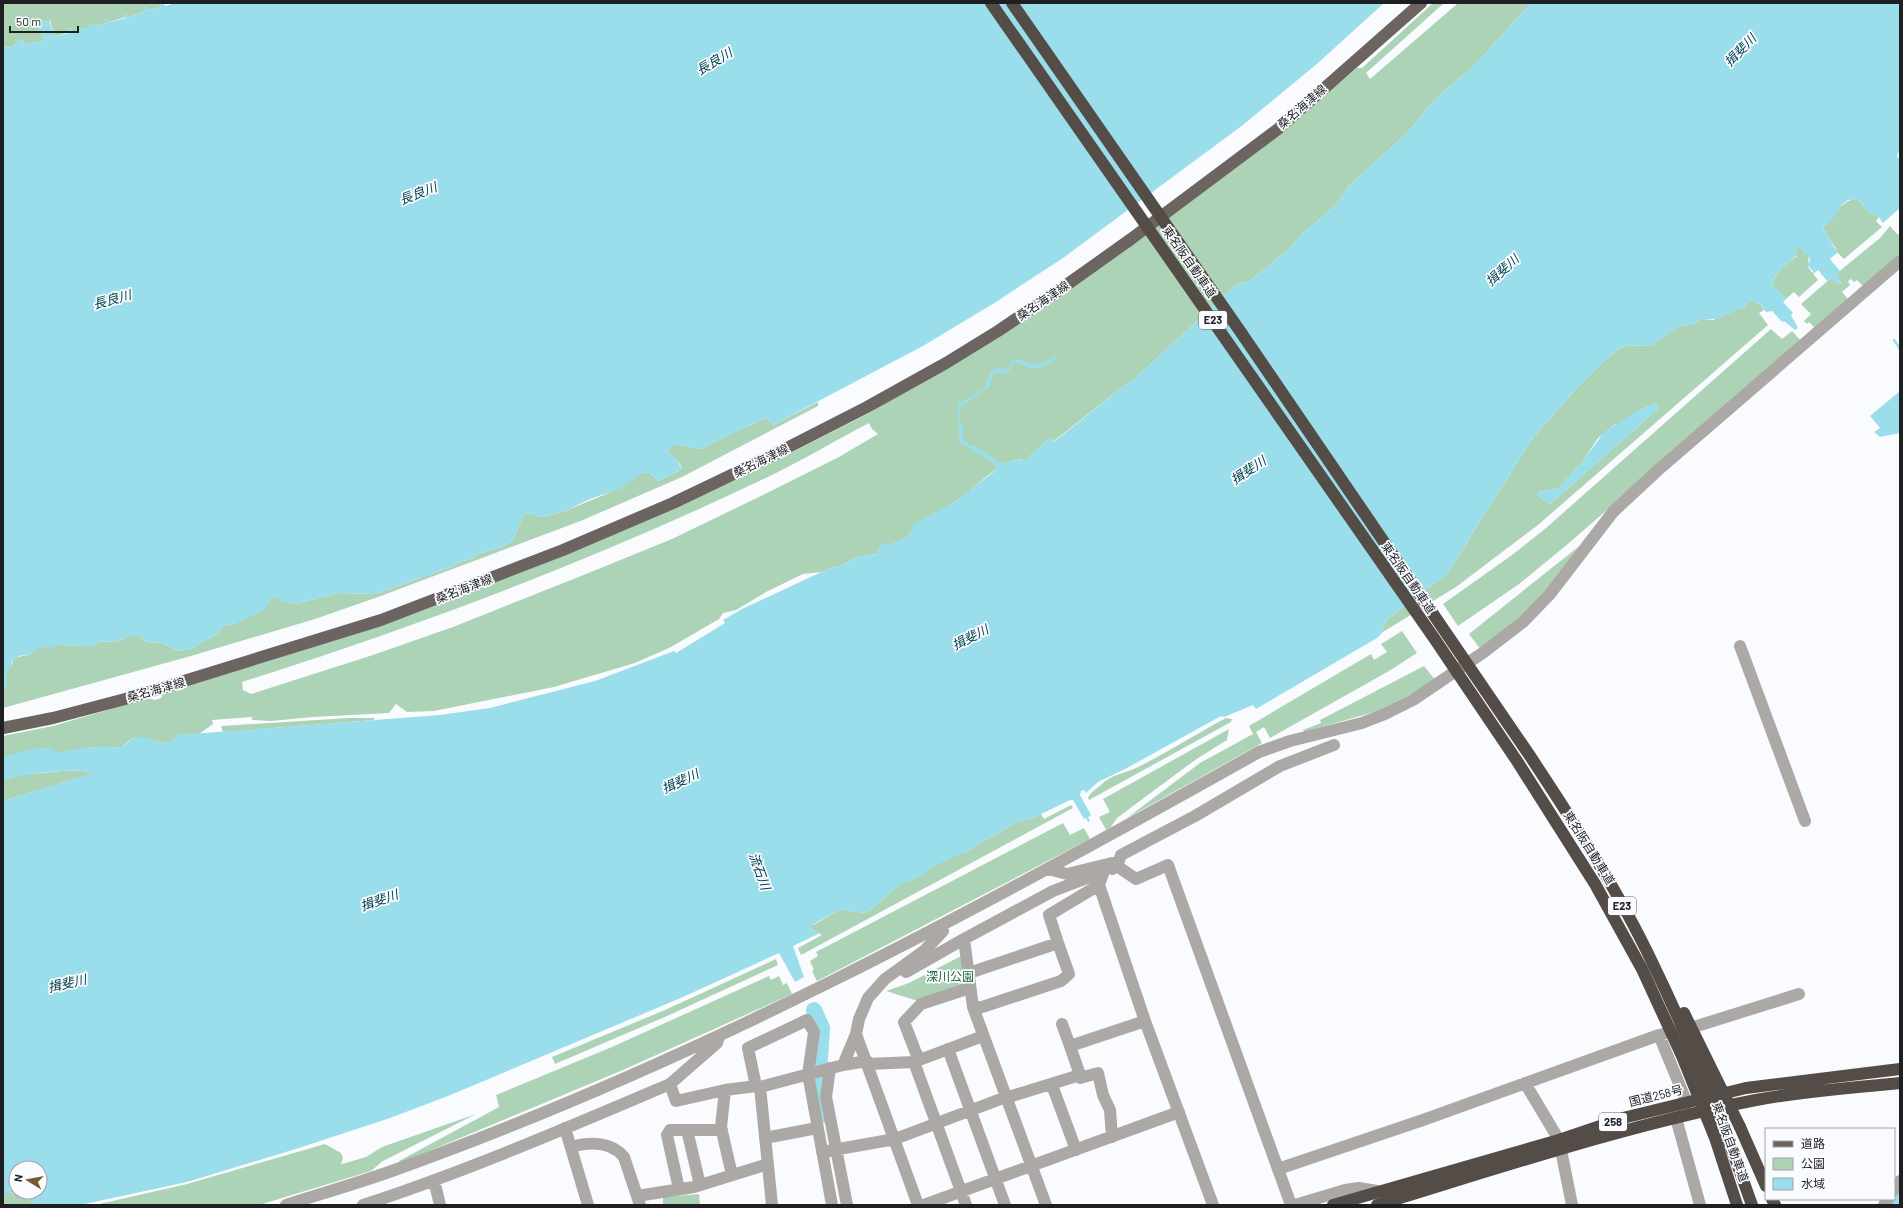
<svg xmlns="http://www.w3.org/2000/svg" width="1903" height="1208" font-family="Barlow,'Noto Sans JP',sans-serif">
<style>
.green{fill:#add3b6;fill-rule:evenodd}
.water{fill:#9adeeb;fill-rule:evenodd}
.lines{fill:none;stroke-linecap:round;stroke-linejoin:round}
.stream{stroke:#9adeeb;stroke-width:2.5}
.river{stroke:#9adeeb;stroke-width:16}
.minor{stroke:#aca8a5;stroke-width:12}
.major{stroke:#6b6460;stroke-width:12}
.highway{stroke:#544c47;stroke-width:12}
.highway-bridge{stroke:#544c47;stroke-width:12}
.labels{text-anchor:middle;stroke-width:3.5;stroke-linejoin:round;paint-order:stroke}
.shield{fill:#fafbfe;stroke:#606164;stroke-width:1}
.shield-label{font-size:11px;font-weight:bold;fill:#1e1f22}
.street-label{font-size:12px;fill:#1e1f22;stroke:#fafbfe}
.park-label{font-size:12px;fill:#20673b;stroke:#fafbfe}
.water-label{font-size:13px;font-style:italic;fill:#02434d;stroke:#fafbfe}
</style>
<rect width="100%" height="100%" fill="#fafbfe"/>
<!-- green -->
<path class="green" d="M3,3H160L161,7L147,11L146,7L143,8V12L128,17L125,14L126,17L109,22L106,20L107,23L91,26V24L89,27L72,32L71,28L70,29V32L54,37L50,20L43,35L44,40L24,45L23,39L18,41L13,47L3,48Z
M1433,3H1444L1366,73L1370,79L1457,4L1531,3L1473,67L1436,98L1407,133L1349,186L1336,205L1301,235L1289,249L1267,267L1248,282L1237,284L1131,382L1125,385L1054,441L1048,439L1026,460C1002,455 978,487 959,499C942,510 926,520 910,532L908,537L887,546L884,543L876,554L857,557L840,566L830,568L822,572L803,574L766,592L736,610L723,613L719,619L671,647L635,663L554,687L434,711L407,712L396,704L389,713L313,717L271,721L252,720V717L212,720L213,724L199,734L178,735L171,742L163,743L137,737L132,738L122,747H90L83,750L3,761V736L53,726L148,698L155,700L161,698L163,693L262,663L381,625L676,507L777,460L871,412L947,367L1261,149L1357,68H1362ZM869,423L872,429L878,434L839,457L765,494L672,539L581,576L453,627L373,655L251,694L243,690L242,682C422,625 599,558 770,476C803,460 836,440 869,423Z
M1855,199L1860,201L1869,213L1877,215L1879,217L1876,221L1882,227L1844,259L1836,251V248C1830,242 1829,235 1823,230L1824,226C1837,217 1836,203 1855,199Z
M1890,226L1898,235L1900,233V256L1863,286L1857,280L1854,282L1851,279L1848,281L1850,285L1842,292L1848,299L1815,328L1809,322L1807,324L1804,321L1811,314L1801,304L1831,278L1839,284L1841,283L1836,274L1880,238Z
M1798,247H1800L1804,253L1809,255L1808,267L1818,280L1799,297L1794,292L1786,299L1772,285C1774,272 1788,263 1797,256L1794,250Z
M1750,300L1760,304L1764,310L1759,313L1768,325L1538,525L1456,587L1383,632L1382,627L1389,618L1447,574L1532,439L1574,391L1606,359L1618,349L1628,346L1652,345L1679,326L1694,324L1701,319L1713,320L1740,307L1744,308ZM1657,403L1659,408L1550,504L1537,495L1538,492L1558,489L1583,461L1598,438L1614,425L1620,423L1637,411Z
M1771,329L1782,339L1792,331L1801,341L1569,543L1519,584L1458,626L1443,604L1512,555L1546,528Z
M818,402V406L682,477L583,520L378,597L315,619L191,656L3,708V691L7,683V667H11L14,658L31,654L38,648L44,646L59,644L74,646H92L99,642L119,641L129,636H140L146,642L161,643L180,651L192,648L217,634L224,626L234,624L268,604L272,598H278L282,601L294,604L338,593L376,594L456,565L457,562L472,559L475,555C483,552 509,546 512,540C518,532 519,520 526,513L543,517L565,511L606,494L644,472L650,473L658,481L682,469L680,464L669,453V449L673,445H679L701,449L740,429L767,418L773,425Z
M1578,547L1557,578L1513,625L1481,650L1469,634Z
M1402,631L1417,653L1389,671L1270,738L1264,727L1256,732L1262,743L1127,818L1200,763L1253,734L1249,726L1371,654L1374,660L1387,652L1381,644Z
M1424,666L1436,681L1381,710L1304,732L1303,730L1321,723L1320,720Z
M348,718H374V720L223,732L221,726Z
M1226,718L1232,719L1231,722L1089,800L1088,798C1091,791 1097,789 1102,784C1110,775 1126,773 1136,768C1167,753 1196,734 1226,718Z
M1229,729L1227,740L1195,760L1117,818L1111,827L1106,830L1099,817L1110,812L1103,799Z
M62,771H85L94,773L3,801V780L21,775Z
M1071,805L1073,808L801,955L798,948L822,935L811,929L812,926L840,909L864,913L872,909L901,883L951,857L967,851L1019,821L1031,819L1041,814L1044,819Z
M1063,823L1070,835L1084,828L1090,839L817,981L812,971L814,970L810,961L818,956L816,952Z
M963,955L966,981L964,986L918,1001L886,991L909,983Z
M776,959L778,965L667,1016L555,1064L552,1057L665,1010Z
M769,976L771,980L779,976L783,985L787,983L792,994L623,1070L400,1163L399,1161L499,1107L496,1095L612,1047Z
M476,1114L383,1161L371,1171L259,1205H95L187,1184L325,1144L341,1153L343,1158L341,1164H342L366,1157L382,1147Z
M8,1192L23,1196L38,1205H3V1193Z
M699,1194L700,1205H663V1197Z"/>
<!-- water -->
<path class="water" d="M160,3H164L165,6L176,3H1384L1318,63L1243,125L1063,258L996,302L923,346L773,425L767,418L740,429L701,449L679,445H673L669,449V453L676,459L682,469L658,481L650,473L644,472L619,489L590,499L565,511L543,517L526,513C519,520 518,532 512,540C509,546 483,552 475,555L472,559L457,562L456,565L376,594L338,593L294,604L283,602L278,598H272L263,611L234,624L224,626L217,634L192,648L180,651L161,643L146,642L140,636H129L119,641L99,642L92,646H74L59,644L51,648L41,647L31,654L19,656L12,661L11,667L7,669V683L3,691V48L13,47L18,41L23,39L24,45L44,40L43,35L39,33L36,24L49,20L54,37L70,33L69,29L71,28L73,32L88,27V24L90,23L91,26L107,23L106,19H109L110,22L126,18L125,14H127L128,17L143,12V8L146,7L147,11L161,7Z
M1531,3H1900V150L1897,155L1898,158H1900V208L1883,223L1877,215L1869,213L1860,201C1844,195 1839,209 1832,220C1830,223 1826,224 1824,226L1823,230C1830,236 1832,247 1838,252L1830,259L1840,271L1836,274L1841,283L1839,284L1831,278L1827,281L1818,270L1813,274V271L1807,265L1810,261L1809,255L1804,253L1800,247L1794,250L1797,255C1789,263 1774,272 1772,284L1786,299L1783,302L1793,313L1791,315L1798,328L1795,330L1784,321L1782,322L1772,311L1766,312L1760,304L1750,300L1746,307C1726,313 1724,321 1701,319L1692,325L1679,326L1652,345L1628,346L1618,349L1606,359L1574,391L1532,439L1447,574L1389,618L1382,627L1383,632L1377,638L1256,709L1253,705L1224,717L1221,716L1127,768L1098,782L1086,793L1084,790L1081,791L1080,795L1091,815L1088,817L1090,821L1088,822L1086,818L1084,819L1073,800H1070L1031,819L1019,821L967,851L930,868L926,874L908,882L901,883L872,909L864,913L840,909L814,924L811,929L820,933L793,946L804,977L795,982L779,953L683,997L448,1096L390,1118L299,1148L187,1182L80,1205H38L23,1196L15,1193H3V801L93,773C79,767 19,774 3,780V757C18,753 32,748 48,748C53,749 54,752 59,752C71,751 82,748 93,747C102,746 111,748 120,747C127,746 129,738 136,737C153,735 163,752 178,735L440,715L490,708L595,681L674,651L676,653L725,623L723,620L742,609L830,568L840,566L857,557L876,554L884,543L887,545L908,537L914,524L958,500L997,469L995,464L961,443L958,438C963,426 953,414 960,403L984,389C988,382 988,369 998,368C1001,368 1004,370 1008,370L1012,361L1018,359C1037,367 1040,365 1058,354C1054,364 1039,370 1030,368C1024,366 1021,362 1014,363L1008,373L1005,374L998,372L994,374L988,388L960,407L959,418L963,429V440L968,444L979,448L1000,463C1010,463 1017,458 1026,460L1048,439L1055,441L1125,385L1131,382L1237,284L1248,282L1267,267L1289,249L1301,235L1336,205L1349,186L1407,133L1436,98L1473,67ZM16,1168H40V1192H16Z
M1900,391V433L1880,437L1874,432L1880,428L1870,416Z
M1657,403L1659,408L1550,504L1537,495L1538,492L1558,489L1583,461L1604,432L1637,411Z"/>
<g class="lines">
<!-- stream -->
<path class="stream" d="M1894,340L1900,349"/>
<!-- river -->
<path class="river" d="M814,1010L822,1028L818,1089L825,1115
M1894,1205L1900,1195"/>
<!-- minor -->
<path class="minor" d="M1740,646L1805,821
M1048,869L1067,874L1112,863L1117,866L1112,869
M1099,885L1145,1021L1213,1205
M964,939L1053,891L1095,875L1103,874L1099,885L1049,915L1058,943L969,973
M906,972L964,939L973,1007L1046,1205
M973,1007H982L1061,981L1069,974L1058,943
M1062,1024L1070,1046
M856,1034L918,1205
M1659,1035L1687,1103
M948,1049L1005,1205
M921,1059L916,1053L904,1022L921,1004L970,988
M914,1062L966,1205
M868,1064L914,1062L983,1036
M843,1065L867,1061
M830,1068L826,1097L847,1205
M1080,1075L1070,1046L1145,1021
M1525,1083L1559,1140L1572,1205
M670,1084L717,1043L719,1037
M1052,1085L1076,1150
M756,1086L748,1048L807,1020L814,1032L808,1074L832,1205
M725,1090L721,1127L732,1175
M1012,1096L1080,1075V1078L1098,1073L1103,1095L1110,1110L1112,1137
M1676,1118L1700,1205
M565,1128L588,1205
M687,1130H722
M765,1138L817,1128
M571,1147C589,1142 611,1141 624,1157L640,1205
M822,1152L895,1139L1006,1097
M1278,1169L1423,1120L1659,1035L1697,1026L1799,994
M434,1180L440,1205
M679,1189L667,1135L670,1130H687L700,1185
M1894,1190L1900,1181
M637,1196L694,1187L768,1164
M286,1205C320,1194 355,1184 389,1172C693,1064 978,910 1259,752L1290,741L1362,723L1385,714L1413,700L1484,652L1523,622L1550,594L1613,512L1657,471L1900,261
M363,1205C467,1171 569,1127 670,1084L676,1101L725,1090L756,1086L760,1087
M772,1205L760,1087L843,1065L856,1034L859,1019L868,998L885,979L925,950L943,931V925
M924,1205L1179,1112
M1291,1205L1168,865L1136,879L1117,866L1121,855L1195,816L1280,766L1334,745
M1295,1205L1345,1190L1359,1188L1377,1191
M1884,1205L1888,1199"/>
<!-- major -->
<path class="major" d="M3,728L53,718L129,698L381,620L563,550L673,503L773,455L867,407L946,363L998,331L1065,286L1131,239L1278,129L1421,3"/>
<!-- highway -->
<path class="highway" d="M1740,1127L1766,1186
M1772,1199L1775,1205
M1333,1205L1559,1140L1627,1117L1746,1088L1900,1069
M1377,1205C1502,1167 1627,1125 1756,1100C1803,1091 1852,1088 1900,1083"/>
<!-- highway-bridge -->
<path class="highway-bridge" d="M991,3L1434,638L1517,761L1595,884L1642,969L1682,1056L1715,1138L1737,1205
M1012,3L1240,331L1528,753C1573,821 1618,890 1653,964C1691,1042 1723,1123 1752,1205
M1684,1013L1740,1127"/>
</g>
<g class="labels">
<!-- shield labels -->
<g class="shield">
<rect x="1199" y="311" width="28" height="18" rx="3"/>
<rect x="1608" y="897" width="28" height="18" rx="3"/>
<rect x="1599" y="1113" width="28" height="18" rx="3"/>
</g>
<g class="shield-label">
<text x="1213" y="324">E23</text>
<text x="1622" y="910">E23</text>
<text x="1613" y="1126">258</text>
</g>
<!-- street labels -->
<g class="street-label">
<text transform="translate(1302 107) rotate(-41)" y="4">桑名海津線</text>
<text transform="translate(1189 262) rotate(55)" y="4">東名阪自動車道</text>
<text transform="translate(1043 301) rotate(-34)" y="4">桑名海津線</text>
<text transform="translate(761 461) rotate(-26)" y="4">桑名海津線</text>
<text transform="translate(1408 578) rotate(55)" y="4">東名阪自動車道</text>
<text transform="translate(464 589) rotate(-21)" y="4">桑名海津線</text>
<text transform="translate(156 690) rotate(-16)" y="4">桑名海津線</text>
<text transform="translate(1589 848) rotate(58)" y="4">東名阪自動車道</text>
<text transform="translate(1656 1096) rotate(-14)" y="4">国道258号</text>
<text transform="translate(1730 1142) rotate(70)" y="4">東名阪自動車道</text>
</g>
<!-- park labels -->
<g class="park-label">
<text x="950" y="981">深川公園</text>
</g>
<!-- water labels -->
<g class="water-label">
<text transform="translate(1740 50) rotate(-46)" y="5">揖斐川</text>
<text transform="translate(714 61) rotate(-31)" y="5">長良川</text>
<text transform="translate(418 193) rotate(-21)" y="5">長良川</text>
<text transform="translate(1502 270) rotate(-42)" y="5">揖斐川</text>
<text transform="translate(112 299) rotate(-15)" y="5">長良川</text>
<text transform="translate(1248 470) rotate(-34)" y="5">揖斐川</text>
<text transform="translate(970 637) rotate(-27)" y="5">揖斐川</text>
<text transform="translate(680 781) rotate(-25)" y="5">揖斐川</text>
<text transform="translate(760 871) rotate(70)" y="5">流石川</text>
<text transform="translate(379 900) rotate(-19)" y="5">揖斐川</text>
<text transform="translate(67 983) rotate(-13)" y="5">揖斐川</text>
</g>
</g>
<!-- border -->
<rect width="1903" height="1208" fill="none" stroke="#1e1f22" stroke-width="8"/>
<!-- legend -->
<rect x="1765" y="1128" width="130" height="72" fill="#fafbfe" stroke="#a2a3a6"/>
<rect x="1773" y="1141" width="20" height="6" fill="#6b6460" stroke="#a2a3a6"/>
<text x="1801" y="1148" font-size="12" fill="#1e1f22">道路</text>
<rect x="1773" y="1158" width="20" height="12" fill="#add3b6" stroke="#a2a3a6"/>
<text x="1801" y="1168" font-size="12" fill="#1e1f22">公園</text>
<rect x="1773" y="1178" width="20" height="12" fill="#9adeeb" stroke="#a2a3a6"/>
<text x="1801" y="1188" font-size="12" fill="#1e1f22">水域</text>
<!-- north arrow -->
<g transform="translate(28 1180) rotate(281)"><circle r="19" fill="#fafbfe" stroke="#a2a3a6"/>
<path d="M0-3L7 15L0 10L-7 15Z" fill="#7b5931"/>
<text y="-6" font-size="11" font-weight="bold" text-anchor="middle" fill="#1e1f22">N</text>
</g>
<!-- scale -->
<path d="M10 26v6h68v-6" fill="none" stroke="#1e1f22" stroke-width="2"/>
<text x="16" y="26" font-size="12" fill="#1e1f22" stroke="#fafbfe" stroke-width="3" paint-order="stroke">50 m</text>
</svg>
